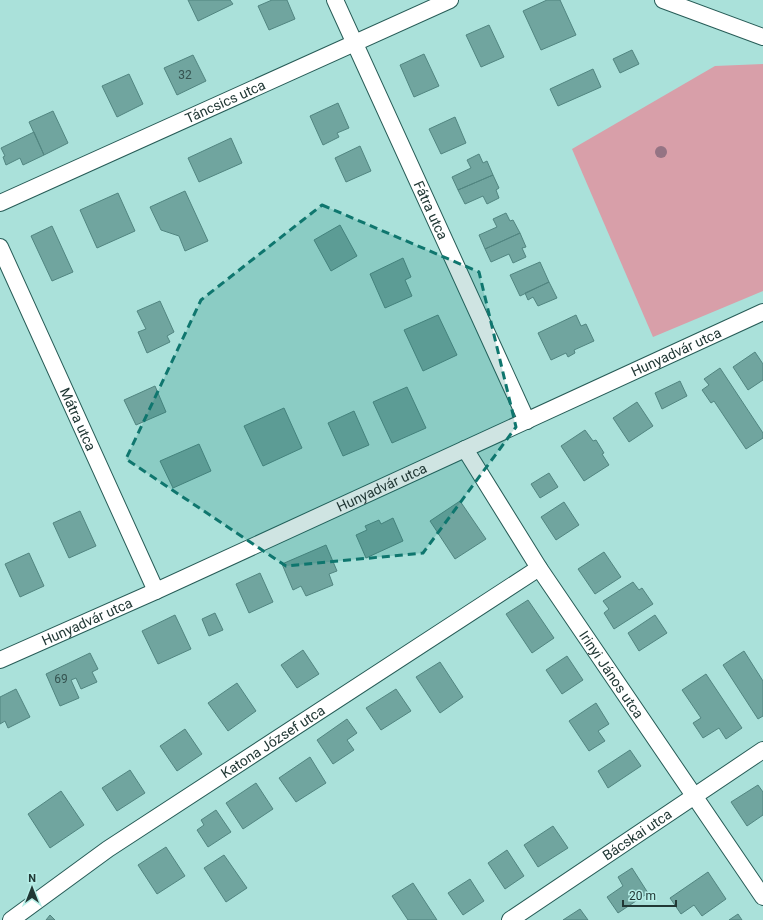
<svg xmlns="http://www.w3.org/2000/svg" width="763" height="920" font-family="Roboto,sans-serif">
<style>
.green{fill:#d89fa9}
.building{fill:#70a59f;stroke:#518580}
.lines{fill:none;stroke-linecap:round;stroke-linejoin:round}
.street-casing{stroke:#275c57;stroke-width:18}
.street{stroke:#fff;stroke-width:16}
.tree{fill:#957484}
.marked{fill:#0f766e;fill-opacity:0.2;stroke:#0f766e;stroke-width:3;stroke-dasharray:8 5;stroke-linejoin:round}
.labels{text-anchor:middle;stroke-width:3;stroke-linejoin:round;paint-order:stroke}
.number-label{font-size:12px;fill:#355350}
.street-label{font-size:14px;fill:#213835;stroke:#b6eee7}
</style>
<rect width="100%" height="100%" fill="#aae1da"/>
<!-- green -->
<path class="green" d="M763,64V291L653,337L572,149L715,66Z"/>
<!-- building -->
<path class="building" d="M188,0H230L233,4L198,21Z
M272,0H287L295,19L269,30L258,6Z
M547,0H560L576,35L541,50L523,11Z
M489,25L504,57L481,67L466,35Z
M632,50L639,64L620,73L613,59Z
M424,54L439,86L414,97L400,65Z
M193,55L206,81L177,95L164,68Z
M593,69L601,87L558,106L550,89Z
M129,74L143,104L117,117L102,86Z
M338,103L349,128L337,133L339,137L323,145L310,116Z
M53,111L68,143L44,155L29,122Z
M455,117L466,143L441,154L429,129Z
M34,132L44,155L23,165L20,158L6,165L3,157L5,156L1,148Z
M231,138L242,163L199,182L188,158Z
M360,146L371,171L346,182L335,158Z
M479,154L483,163L487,161L493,175L458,190L452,177L471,168L467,160Z
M493,175L499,188L496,190L499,198L487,204L483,196L465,204L458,190Z
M185,191L208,241L185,251L179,236L161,230L150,207Z
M118,193L135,231L97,248L80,210Z
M506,213L510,221L513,220L520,233L485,249L479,235L497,227L493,219Z
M340,225L357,256L331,271L314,240Z
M52,226L73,272L52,281L31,236Z
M520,233L526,247L522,248L526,257L513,263L509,254L491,262L485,249Z
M403,258L411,277L405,280L412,296L385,308L370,274Z
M540,262L549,282L520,296L510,275Z
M549,282L557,298L538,306L533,297L528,300L525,293Z
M160,301L174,332L167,336L170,342L147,353L138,332L146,329L137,311Z
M438,315L457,355L423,371L404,330Z
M576,315L581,326L586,324L594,341L574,350L575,353L568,357L566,353L551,360L538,333Z
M755,352L763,364V380L748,390L733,367Z
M720,368L763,433V438L746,449L714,401L711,403L702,390L709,385L704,379Z
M680,381L687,396L662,409L655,393Z
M155,386L166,412L136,425L124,400Z
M407,387L426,428L392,443L373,402Z
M637,402L653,426L629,442L613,418Z
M284,408L302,448L263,466L244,426Z
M354,411L369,445L343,456L328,423Z
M585,430L593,441L596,440L604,453L602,454L609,465L584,481L561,446Z
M199,444L211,471L173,488L160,461Z
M549,473L558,487L540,498L531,484Z
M460,501L486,539L455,559L430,521Z
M564,502L579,525L556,540L541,517Z
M80,511L96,546L69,558L53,523Z
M393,518L403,541L366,558L356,535L367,530L365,526L379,520L381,524Z
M326,545L337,571L329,574L333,585L306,596L301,586L293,590L282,564Z
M604,552L621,577L595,594L578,569Z
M29,553L44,586L20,597L5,564Z
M260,573L273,602L249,613L236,584Z
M633,582L639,590L642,588L653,604L614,629L604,613L609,609L603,601Z
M528,600L554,638L532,653L506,614Z
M215,613L223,630L209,636L202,619Z
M175,615L191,649L158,664L142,631Z
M655,615L667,633L639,651L628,633Z
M303,650L319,674L297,688L281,665Z
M744,651L763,681V716L758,719L723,665Z
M90,653L98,669L92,672L97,682L81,689L76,678L71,680L79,698L60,706L46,674Z
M567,656L583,680L562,694L546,670Z
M440,662L463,697L440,713L416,677Z
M706,674L742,728L726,739L719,728L703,738L693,723L701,718L682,690Z
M237,683L256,711L228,731L208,703Z
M16,689L30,717L8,728L5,721L0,724V697Z
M396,689L411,711L381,730L366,708Z
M596,703L609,724L598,731L605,741L589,751L569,721Z
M347,719L357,733L347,740L354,750L333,764L317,740Z
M185,729L202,754L177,771L160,746Z
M630,750L641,766L608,788L598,771Z
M310,757L326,783L296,802L279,778Z
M130,770L145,793L117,811L102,788Z
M256,783L273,809L243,829L226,803Z
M758,785L763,792V815L747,826L731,802Z
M61,791L84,825L50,848L28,814Z
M216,810L231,832L208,847L197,830L204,825L201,820Z
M553,826L568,848L538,867L524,845Z
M166,847L185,876L157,894L138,865Z
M507,850L524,876L505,889L488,863Z
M224,855L247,888L226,902L204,868Z
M632,868L648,893L618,913L607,897L623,886L618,877Z
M708,872L726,899L702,916L694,905L681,914L670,898Z
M470,879L484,901L463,915L448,893Z
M413,883L437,920H408L392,896Z
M580,909L588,920H563Z
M738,914L742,920H729Z
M50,915L55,920H46Z"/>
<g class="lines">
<defs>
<g id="street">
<path id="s1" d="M335,0L527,421"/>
<path d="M663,0L763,37"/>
<path id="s2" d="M0,203L450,0"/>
<path id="s3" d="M0,247L156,591"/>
<path id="s4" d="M465,449L539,568L763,897"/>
<path id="s5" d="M0,660L156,591L763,312"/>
<path id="s6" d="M11,920L108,849L539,568"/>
<path id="s7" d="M510,920L763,750"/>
</g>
</defs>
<!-- street casing -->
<use href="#street" class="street-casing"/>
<!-- street -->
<use href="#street" class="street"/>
</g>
<!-- trees -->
<circle class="tree" cx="661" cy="152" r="6"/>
<!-- marked area -->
<path class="marked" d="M322,205L479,272L516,427L423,553L286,566L126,459L201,300Z"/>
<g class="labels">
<!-- number labels -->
<g class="number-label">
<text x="185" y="79">32</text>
<text x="61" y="683">69</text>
</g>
<!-- street labels -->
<g class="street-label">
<text dy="5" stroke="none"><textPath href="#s2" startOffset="247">Táncsics utca</textPath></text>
<text dy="5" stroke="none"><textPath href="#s1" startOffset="231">Fátra utca</textPath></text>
<text dy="5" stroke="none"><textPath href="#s5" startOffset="743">Hunyadvár utca</textPath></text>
<text dy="5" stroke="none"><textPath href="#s3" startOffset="189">Mátra utca</textPath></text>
<text dy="5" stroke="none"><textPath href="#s5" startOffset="419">Hunyadvár utca</textPath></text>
<text dy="5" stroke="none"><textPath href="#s5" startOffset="95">Hunyadvár utca</textPath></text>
<text dy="5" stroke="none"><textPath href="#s4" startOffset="269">Irinyi János utca</textPath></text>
<text dy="5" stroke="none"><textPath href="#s6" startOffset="317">Katona József utca</textPath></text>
<text dy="5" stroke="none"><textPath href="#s7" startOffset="153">Bácskai utca</textPath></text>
</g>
</g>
<!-- north arrow -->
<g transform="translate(32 888)" stroke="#b6eee7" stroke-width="3" paint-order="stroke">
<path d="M0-3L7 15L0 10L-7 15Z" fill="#213835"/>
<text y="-6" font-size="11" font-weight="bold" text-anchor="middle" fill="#213835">N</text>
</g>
<!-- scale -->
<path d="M623 900v6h53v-6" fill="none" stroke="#213835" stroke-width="2"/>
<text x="629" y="900" font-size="12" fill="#213835" stroke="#b6eee7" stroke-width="3" paint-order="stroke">20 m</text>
</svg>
